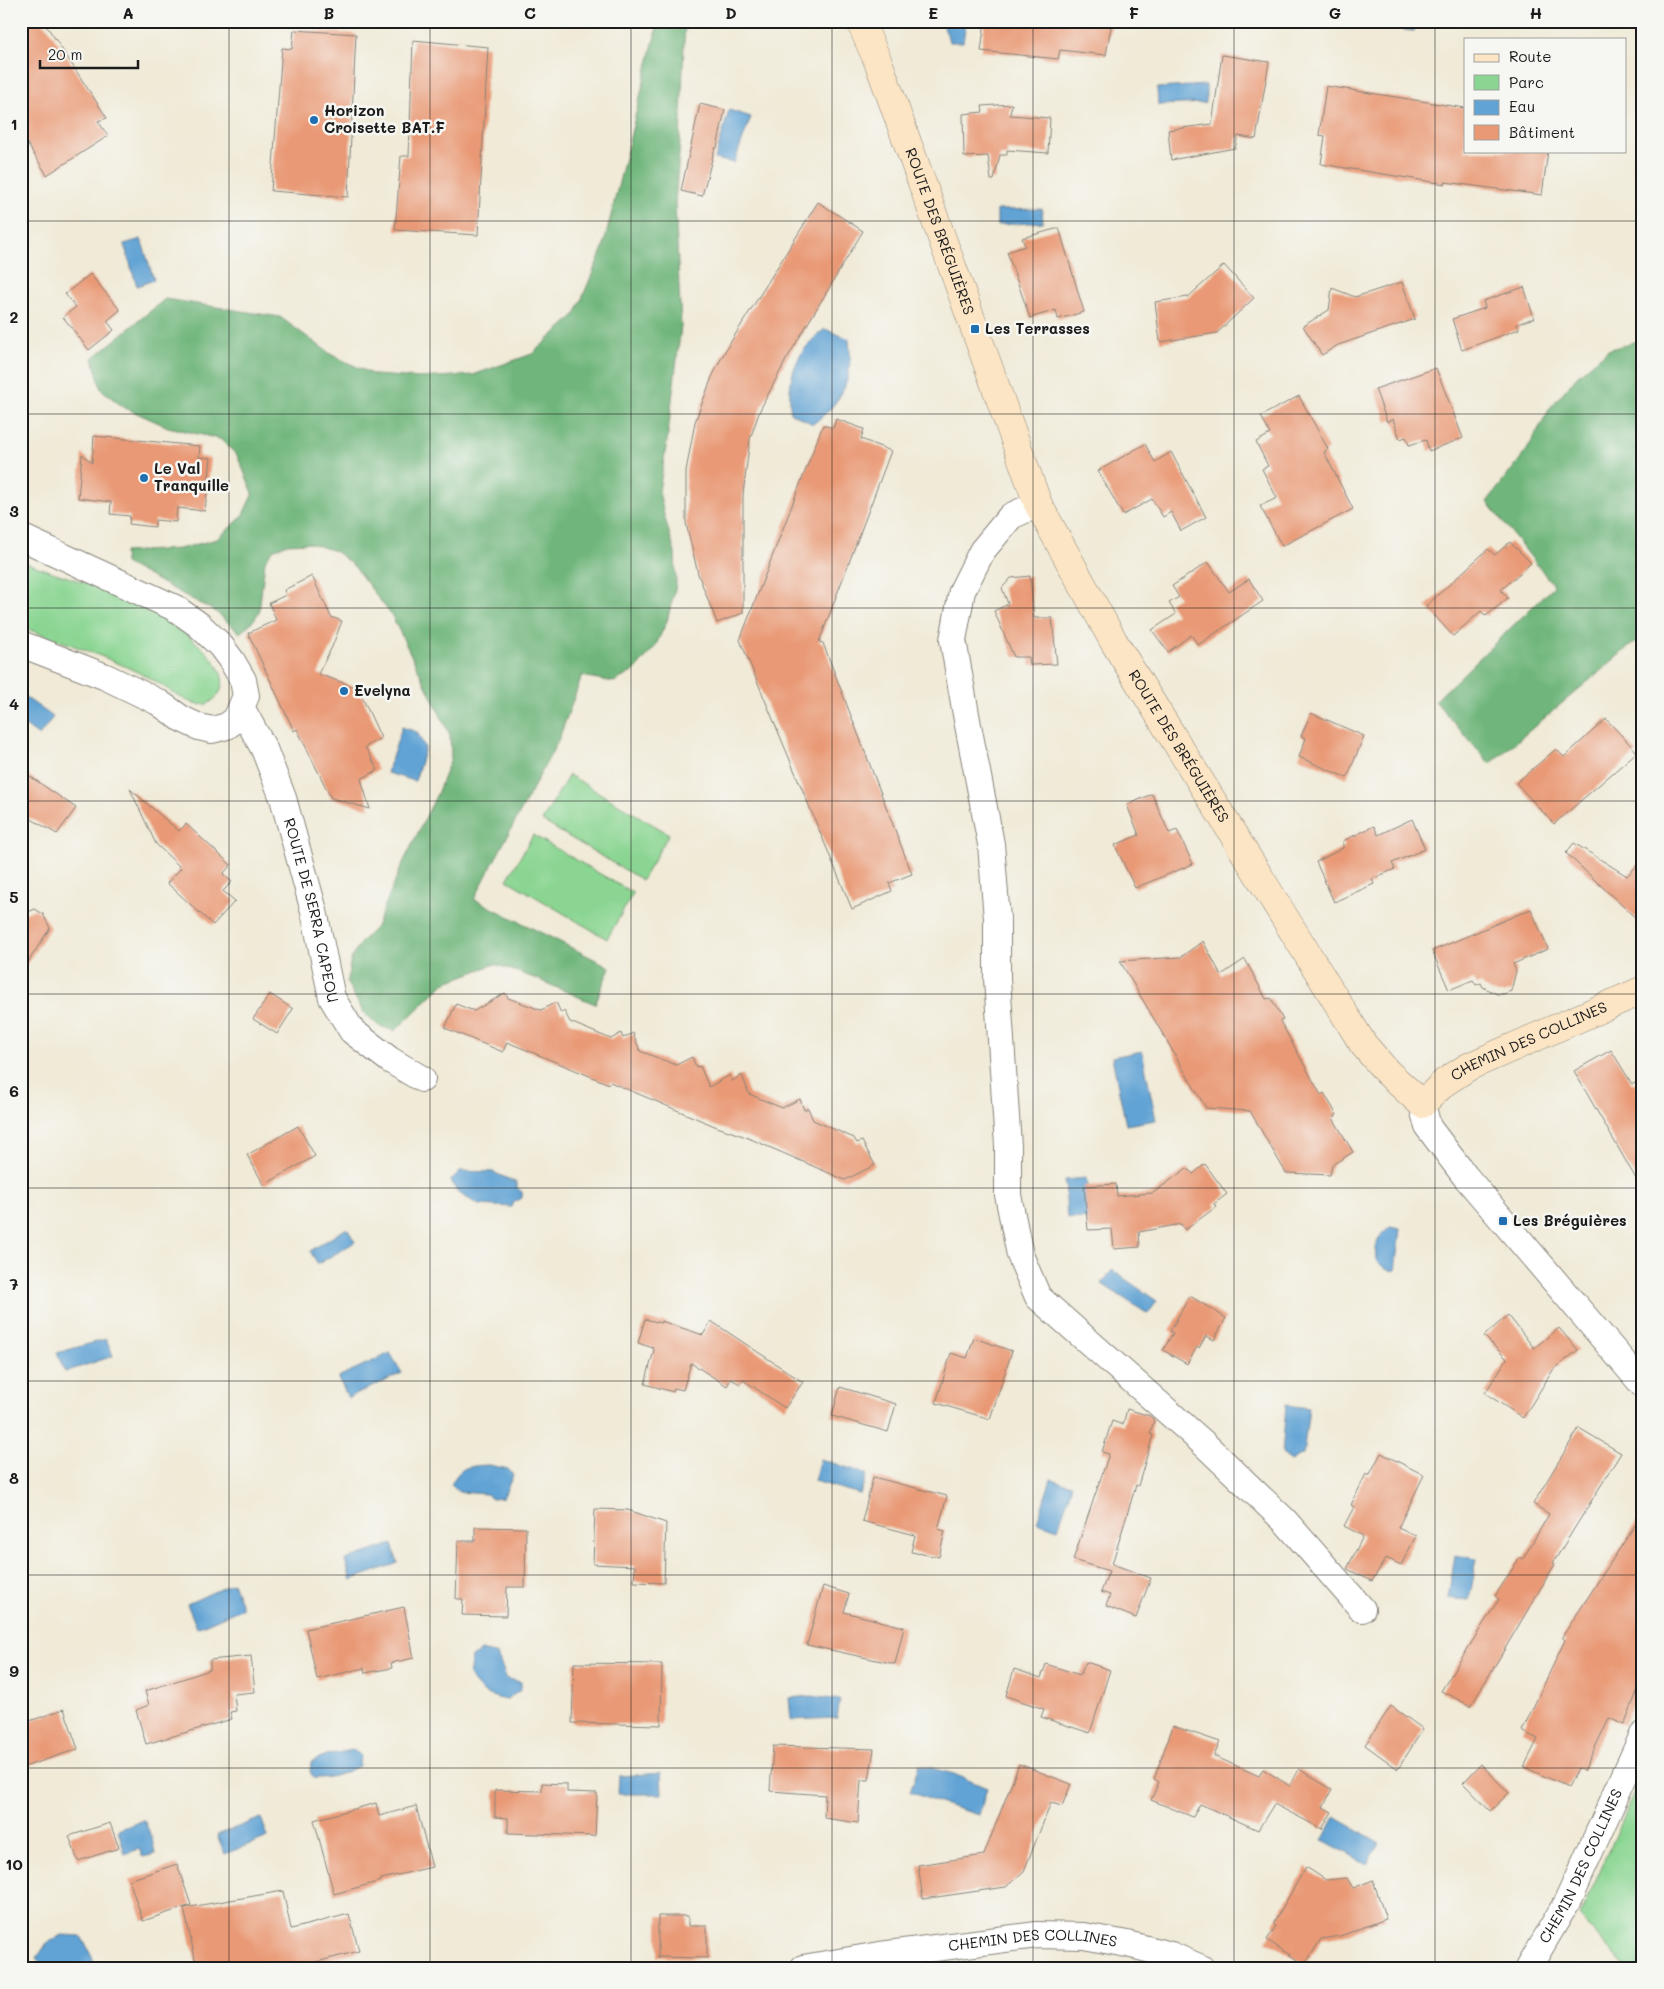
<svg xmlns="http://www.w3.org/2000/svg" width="1664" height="1989" font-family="Mali,sans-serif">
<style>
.green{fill:#8ad592;stroke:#537857}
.forest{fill:#6fb67c;stroke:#46694c}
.water{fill:#60a3d4;stroke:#3e6078}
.building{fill:#e99974}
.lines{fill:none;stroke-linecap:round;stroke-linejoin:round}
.street-casing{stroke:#86837a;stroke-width:28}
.secondary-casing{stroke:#86837a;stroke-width:29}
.street{stroke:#fff;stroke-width:26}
.secondary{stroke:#fce5c4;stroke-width:28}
.grid{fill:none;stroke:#1c1c1c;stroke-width:1;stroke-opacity:0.55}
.poi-dot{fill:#1f6fb2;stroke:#f6f6f2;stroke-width:2}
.labels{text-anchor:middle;stroke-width:5;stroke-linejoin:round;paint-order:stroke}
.poi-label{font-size:15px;font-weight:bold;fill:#1c1c1c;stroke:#f6f6f2;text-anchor:start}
.street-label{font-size:15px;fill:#1c1c1c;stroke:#f6f6f2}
.neatline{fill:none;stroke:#1c1c1c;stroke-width:2}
.grid-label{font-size:16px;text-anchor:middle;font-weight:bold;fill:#1c1c1c}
</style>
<rect width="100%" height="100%" fill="#f6f6f2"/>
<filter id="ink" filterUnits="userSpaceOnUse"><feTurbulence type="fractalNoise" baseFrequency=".02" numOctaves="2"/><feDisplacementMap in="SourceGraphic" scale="10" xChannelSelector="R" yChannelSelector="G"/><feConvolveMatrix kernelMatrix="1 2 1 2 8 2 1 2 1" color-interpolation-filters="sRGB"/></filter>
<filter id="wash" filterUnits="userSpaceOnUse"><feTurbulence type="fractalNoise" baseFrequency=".0096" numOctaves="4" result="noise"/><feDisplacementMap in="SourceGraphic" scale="20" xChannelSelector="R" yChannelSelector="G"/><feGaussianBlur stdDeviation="1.12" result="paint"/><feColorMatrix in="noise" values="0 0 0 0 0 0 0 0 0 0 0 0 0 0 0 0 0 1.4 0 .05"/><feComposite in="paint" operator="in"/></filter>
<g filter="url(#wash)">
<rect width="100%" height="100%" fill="#f0ead7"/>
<!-- green -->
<path class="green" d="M21,561C53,573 86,582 118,595C144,605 262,669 209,703C195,711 167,688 155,681C112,658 66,643 21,627Z
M569,775L669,834L642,880L542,821Z
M533,835L633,893L607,939L507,880Z
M1643,1775V1968H1626L1579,1917Z"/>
<!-- forest -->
<path class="forest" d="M656,21H685L680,142L675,203L681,326L667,441L659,491L664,515L675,553L676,585L667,621L655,647L634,671L614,682L582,676L558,741L474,899L610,967L595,1004L537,979L495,964L444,983L395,1031L379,1026L364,1013L347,983L351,958L362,941L376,927L400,869L437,794L451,758L450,735L392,616L354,566L335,551L309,543L287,544L273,550L265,561L259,612L253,621L240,633L216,612L125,563L124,552L179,549L217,539L242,517L253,493L237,455L220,439L168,427L123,407L101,389L93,358L165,299L280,317L332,355L374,375L419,378L473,375L532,354L575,315L603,248L657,27Z
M1643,339V635L1490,764L1435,701L1554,586L1487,502L1527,450L1550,408L1578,375L1608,350Z"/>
<!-- water -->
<path class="water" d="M940,21H966L963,42H949L947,34Z
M1339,21H1416L1414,31Z
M1206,85V103L1158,105L1157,88Z
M729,110L751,117L734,163L715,159Z
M1042,209L1043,222L997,225V210Z
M141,239L154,280L137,286L124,244Z
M825,329L849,339C853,379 845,399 813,424L791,413C786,378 796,351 825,329Z
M21,694L53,717L39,736L21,723Z
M402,727L417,732L425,748L415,781L387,773Z
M1142,1051L1156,1120L1126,1125L1112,1057Z
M460,1171L493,1172L517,1183V1188L522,1192V1198L513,1203L512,1207L479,1205L457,1192L451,1180Z
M1086,1178L1090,1219L1067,1218L1065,1180Z
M1390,1227L1400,1229L1395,1271L1385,1269L1376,1260C1374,1243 1378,1238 1390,1227Z
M347,1228L355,1242L318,1264L310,1251Z
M1112,1270L1157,1301L1148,1314L1102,1284Z
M106,1339L113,1356L65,1372L57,1353Z
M390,1353L402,1373L348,1398L338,1377Z
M1286,1405L1309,1408L1303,1455L1298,1456L1291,1461L1282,1454Z
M820,1459L867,1474L860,1494L814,1481Z
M489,1465L508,1469L513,1475L503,1498L492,1499L486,1494L459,1492L451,1485C460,1466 468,1466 489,1465Z
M1051,1479L1072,1485L1058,1529L1037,1522Z
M392,1544L398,1563L351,1580L345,1560Z
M1455,1555L1477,1559L1469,1600L1448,1598Z
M233,1583L243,1608L197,1628L187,1604Z
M482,1650L497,1655L507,1679L521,1682V1689L507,1700C486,1696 480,1692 469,1675L472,1657Z
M811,1696L840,1700L837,1718L791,1720L789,1698Z
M353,1750L360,1755L359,1766C345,1773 330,1779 313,1778L310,1771L311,1762L326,1755Z
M919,1765L954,1774L987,1788L979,1815L942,1804L910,1792Z
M661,1773L662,1794H618L619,1776Z
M1335,1817L1380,1843L1367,1864L1323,1840Z
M261,1818L268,1837L225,1854L217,1835Z
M144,1820L152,1838L155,1854L143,1857L139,1849L125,1854L118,1830Z
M62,1935L81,1936L94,1961L81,1968H42L37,1958L47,1943Z"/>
<g id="blocks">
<!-- building -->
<path class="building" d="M21,21H39L48,28L107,118L98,121L108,136L47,175L21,134Z
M985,21H1112L1106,55L1060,50L1058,59L981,51Z
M294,30L356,34L348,197L271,191L282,48L292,49Z
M413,40L488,47L478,235L395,230L401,156H409Z
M1222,55L1269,62L1256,139L1238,136L1235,148L1171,160L1168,130L1212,124Z
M1326,86L1465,108V151H1548L1542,195L1445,182V184L1321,164L1325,136L1319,135Z
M700,104L725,110L717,148H715L702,196L681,191Z
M1012,104L1010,115L1050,118L1048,153L1007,150V155H1000L994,180H991L988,156L964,157L963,114L983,112L982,106Z
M818,202L863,231L786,360L760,410L750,439L743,494V613L717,623L698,574L686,523V471L695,422L712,377L725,351Z
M1059,228L1084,312L1058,319L1056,310L1030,318L1007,252L1025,246L1022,238Z
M1224,265L1254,298L1217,333L1160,342L1155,302L1188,297Z
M90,274L120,310L107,321L114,330L89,350L63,317L76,307L65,294Z
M1402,282L1415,319L1338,345L1322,355L1303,326L1329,310L1332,288L1355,297Z
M1524,287L1534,318L1517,324L1519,329L1462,350L1452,319L1485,308L1483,301Z
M1436,368L1463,438L1429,451L1426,440L1409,445L1406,437L1400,439L1393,419L1387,422L1375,389Z
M1299,396L1328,449L1324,452L1353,509L1282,546L1260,506L1277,498L1262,469L1268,466L1256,442L1270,434L1261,416Z
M836,419L864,429L861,439L891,451L819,642L823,643L912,874L889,883L892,891L852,909L740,640L823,425L833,428Z
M94,436L200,446L199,457L211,458L205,511L177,508L176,522L155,520V527L129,524L130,516L110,514L111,502L78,498L82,454L92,463Z
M1145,444L1155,462L1171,452L1206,517L1181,531L1171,512L1163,517L1152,499L1123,515L1098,471Z
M1510,542L1531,563L1501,590L1508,598L1486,616L1481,611L1453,636L1426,606L1488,549L1495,555Z
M1208,562L1229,592L1249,579L1263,601L1198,645L1191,635L1168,652L1152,630L1176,614L1169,603L1179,597L1172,586Z
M312,576L331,617L342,621L332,647L318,674L358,688L381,738L365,747L378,770L361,779L370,809L331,798L297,729L294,731L248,633L276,620L269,603L286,595L284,590Z
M1030,576L1034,618H1052L1057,664L1030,665L1029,657H1014L994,611L1008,604L1002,588L1011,578Z
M1311,713L1364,736L1347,778L1299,757L1306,738L1301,736Z
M1606,719L1637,752L1554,824L1516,783L1556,749L1564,757Z
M21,770L76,808L57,834L21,813Z
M130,789L179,831L186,824L231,865L223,874L232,882L223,891L235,901L213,925L167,883L181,868L156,844Z
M1152,794L1169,833L1177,830L1193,864L1135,888L1115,845L1139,835L1127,805Z
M1412,819L1425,849L1392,863L1395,869L1372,879L1374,884L1334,902L1316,862L1343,848V841L1374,826L1378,835Z
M1574,843L1627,876L1643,859V925L1566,853Z
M35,909L43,914L50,928L21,973V915Z
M1531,909L1548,949L1513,964L1516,971L1511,991L1504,994H1497L1483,987L1481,983L1476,985L1473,980L1449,990L1432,951Z
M1203,941L1221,975L1245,959L1266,999L1271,998L1283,1020L1280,1021L1321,1095L1324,1093L1337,1115L1333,1118L1353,1152L1332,1165L1330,1175L1286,1173L1250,1111L1206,1108L1120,961L1181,957Z
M505,993L508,998L541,1010L556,1002L561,1013L564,1011L570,1022L611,1039L621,1033L623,1038L633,1033L640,1051L676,1065L692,1057L696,1067L700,1066L709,1087L730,1075L732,1081L742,1075L749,1094L782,1108L800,1099L804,1110L808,1108L813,1120L854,1138L857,1143L862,1141L875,1165L845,1180L746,1137L717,1127L610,1082L609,1084L507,1042L503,1052L445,1028L456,1004L474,1011Z
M270,994L293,1009L277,1034L253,1019Z
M1611,1050L1632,1084L1635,1083L1643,1097V1191L1574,1071Z
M298,1126L315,1156L264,1185L247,1155Z
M1205,1164L1227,1194L1214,1204L1216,1207L1185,1230L1181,1224L1139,1232L1140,1247L1114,1249L1112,1229L1088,1230L1084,1186L1116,1184L1117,1196L1153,1193L1187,1168L1193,1174Z
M1190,1296L1226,1318L1214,1340L1206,1336L1199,1348L1197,1347L1187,1364L1163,1350L1173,1333L1170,1331Z
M1508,1315L1534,1348L1559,1328L1578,1350L1553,1370L1523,1418L1485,1393L1507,1359L1484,1336Z
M645,1319L661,1323V1321L703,1335L711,1321L803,1382L785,1408L743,1380L740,1384L731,1379L727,1386L691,1363L683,1390L674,1388L673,1392L645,1384L654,1350L653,1348L638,1343Z
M974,1338L1012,1351L990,1419L936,1403L951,1353L967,1358Z
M840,1387L896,1404L888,1432L832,1416Z
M1127,1409L1150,1416L1154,1420L1150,1434L1153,1435L1138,1486L1136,1485L1112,1564L1151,1578L1136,1618L1106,1606L1110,1595L1101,1592L1109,1571L1073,1560L1109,1454L1102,1452L1112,1421L1123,1425Z
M1579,1428L1621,1453L1553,1563L1555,1564L1471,1706L1441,1691L1499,1599L1495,1596L1520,1557L1523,1559L1549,1514L1533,1504Z
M1381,1453L1424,1475L1398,1528L1416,1536L1401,1565L1386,1558L1372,1581L1347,1569L1363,1536L1344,1526L1354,1507L1351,1505L1366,1474L1369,1476Z
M873,1477L947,1496L938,1529L945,1531L939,1557L911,1552L915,1535L862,1521Z
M595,1509L628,1510L666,1523L664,1583L634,1582L635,1566L593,1564Z
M1643,1513V1677L1624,1725L1609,1718L1584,1771L1578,1768L1568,1787L1524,1767L1538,1739L1522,1731L1565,1640L1562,1637Z
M475,1527L526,1528L525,1587H507L506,1616L462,1615L463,1599H456L458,1541H475Z
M823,1586L849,1594L844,1612L904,1627L895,1664L807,1645Z
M404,1607L414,1658L391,1663L392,1668L365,1673L364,1668L317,1679L306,1629Z
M251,1656L255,1692L234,1694L236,1711L230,1712L232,1719L146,1744L136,1710L149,1705L145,1691L210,1670V1660Z
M1086,1662L1110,1670L1090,1733L1041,1717L1044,1709L1006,1696L1014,1669L1041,1678L1046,1664L1080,1675Z
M574,1663L662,1664L661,1725L572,1723Z
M1391,1706L1423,1729L1398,1769L1365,1745Z
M64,1709L78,1749L21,1768V1724Z
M1173,1726L1220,1742L1214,1756L1259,1776L1263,1769L1290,1786L1299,1769L1332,1790L1323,1807L1332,1812L1322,1829L1274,1804L1258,1830L1200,1804L1193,1817L1151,1800L1159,1782L1154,1779Z
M773,1746L874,1749L869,1780H861L858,1823L824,1818L825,1795L770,1791Z
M1019,1764L1071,1784L1062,1806L1051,1803L1024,1871L1006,1887L923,1899L918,1865L984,1855Z
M1481,1764L1509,1793L1490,1811L1463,1783Z
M542,1783L567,1784V1792L597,1793L595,1836L508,1833V1818L495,1817V1790L542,1791Z
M376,1803L379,1816L416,1806L432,1867L381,1879V1881L334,1894L314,1820Z
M110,1823L119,1848L78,1861L69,1836Z
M177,1864L191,1905L143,1921L129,1880Z
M1306,1867L1326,1880L1347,1878L1353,1888L1373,1880L1386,1919L1340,1936L1321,1939L1305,1965L1267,1940L1276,1926L1273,1924Z
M283,1891L291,1929L349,1914L359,1951L293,1968H197L184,1908Z
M658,1916H688V1926H707V1958L658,1957Z"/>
</g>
</g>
<g filter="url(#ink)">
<use href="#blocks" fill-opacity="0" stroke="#86837a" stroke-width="1"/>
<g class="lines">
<defs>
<g id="street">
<path d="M1038,504L1011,516L982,551L962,591L953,640L967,720L991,844L997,919V979L1008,1146V1195L1020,1255L1038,1297L1201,1441L1285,1521L1362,1609"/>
<path d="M21,537L175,608L199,625L220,645L232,661L243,680L246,696L236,719L227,726L212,730L199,727L182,719L158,702L106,677L21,644"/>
<path id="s1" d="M242,709L264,749L283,798L314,911L332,998L352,1031L390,1060L422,1079"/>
<path d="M1422,1104L1428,1127L1465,1176L1643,1385"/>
<path id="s2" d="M803,1968L880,1955L1037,1935L1084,1936L1127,1944L1171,1955L1201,1968"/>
<path id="s3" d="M1528,1968L1567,1902L1643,1735"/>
</g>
<g id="secondary">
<path id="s4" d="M860,21L879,64L1038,504L1114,642L1363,1044L1387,1072L1422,1104L1445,1082L1468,1067L1643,990"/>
</g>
</defs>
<!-- street casing -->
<use href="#street" class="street-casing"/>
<!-- secondary casing -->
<use href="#secondary" class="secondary-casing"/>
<!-- street -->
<use href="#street" class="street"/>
<!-- secondary -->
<use href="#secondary" class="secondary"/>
</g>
</g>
<!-- grid -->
<path class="grid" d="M229,21V1968M430,21V1968M631,21V1968M832,21V1968M1033,21V1968M1234,21V1968M1435,21V1968M21,221H1643M21,414H1643M21,608H1643M21,801H1643M21,994H1643M21,1188H1643M21,1381H1643M21,1575H1643M21,1768H1643"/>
<!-- markers -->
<g class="poi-dot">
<circle cx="314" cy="120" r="5"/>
<rect x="970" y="324" width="10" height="10" rx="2.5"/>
<circle cx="144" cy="478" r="5"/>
<circle cx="344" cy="691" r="5"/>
<rect x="1498" y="1216" width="10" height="10" rx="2.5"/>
</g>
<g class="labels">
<!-- poi labels -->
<g class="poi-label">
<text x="324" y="116">Horizon<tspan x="324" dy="17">Croisette BAT.F</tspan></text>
<text x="985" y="334">Les Terrasses</text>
<text x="154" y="474">Le Val<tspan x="154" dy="17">Tranquille</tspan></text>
<text x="354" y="696">Evelyna</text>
<text x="1513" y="1226">Les Bréguières</text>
</g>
<!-- street labels -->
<g class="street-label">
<text dy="5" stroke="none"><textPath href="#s4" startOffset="225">ROUTE DES BRÉGUIÈRES</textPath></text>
<text dy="5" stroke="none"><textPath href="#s4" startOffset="795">ROUTE DES BRÉGUIÈRES</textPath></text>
<text dy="5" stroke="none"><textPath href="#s1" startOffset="214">ROUTE DE SERRA CAPEOU</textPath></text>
<text dy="5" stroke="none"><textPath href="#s4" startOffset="1355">CHEMIN DES COLLINES</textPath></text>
<text dy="5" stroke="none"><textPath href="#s3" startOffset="115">CHEMIN DES COLLINES</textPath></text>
<text dy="5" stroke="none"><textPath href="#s2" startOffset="232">CHEMIN DES COLLINES</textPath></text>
</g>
</g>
<!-- margin -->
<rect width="1664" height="1989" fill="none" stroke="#f6f6f2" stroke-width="55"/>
<!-- legend -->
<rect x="1464" y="38" width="162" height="115" fill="#f6f6f2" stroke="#9f9f9c"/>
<rect x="1474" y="54" width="25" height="8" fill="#fce5c4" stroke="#9f9f9c"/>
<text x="1509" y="62" font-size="15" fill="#1c1c1c">Route</text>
<rect x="1474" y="75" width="25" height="15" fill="#8ad592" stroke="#9f9f9c"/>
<text x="1509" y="88" font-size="15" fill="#1c1c1c">Parc</text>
<rect x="1474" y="100" width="25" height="15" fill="#60a3d4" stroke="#9f9f9c"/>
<text x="1509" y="112" font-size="15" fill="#1c1c1c">Eau</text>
<rect x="1474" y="125" width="25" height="15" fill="#e99974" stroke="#9f9f9c"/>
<text x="1509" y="138" font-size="15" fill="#1c1c1c">Bâtiment</text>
<!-- scale -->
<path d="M40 60v8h98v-8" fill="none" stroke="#1c1c1c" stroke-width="2.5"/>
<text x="48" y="60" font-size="15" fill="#1c1c1c" stroke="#f6f6f2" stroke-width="4" paint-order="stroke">20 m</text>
<rect x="28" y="28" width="1608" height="1934" class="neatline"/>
<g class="grid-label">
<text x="128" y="19">A</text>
<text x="329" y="19">B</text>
<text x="530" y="19">C</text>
<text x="731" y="19">D</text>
<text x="933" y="19">E</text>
<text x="1134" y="19">F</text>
<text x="1335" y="19">G</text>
<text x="1536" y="19">H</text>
<text x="14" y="130">1</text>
<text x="14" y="323">2</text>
<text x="14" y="517">3</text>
<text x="14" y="710">4</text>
<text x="14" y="903">5</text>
<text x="14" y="1097">6</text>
<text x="14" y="1290">7</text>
<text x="14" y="1484">8</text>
<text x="14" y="1677">9</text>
<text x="14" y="1870">10</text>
</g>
</svg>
